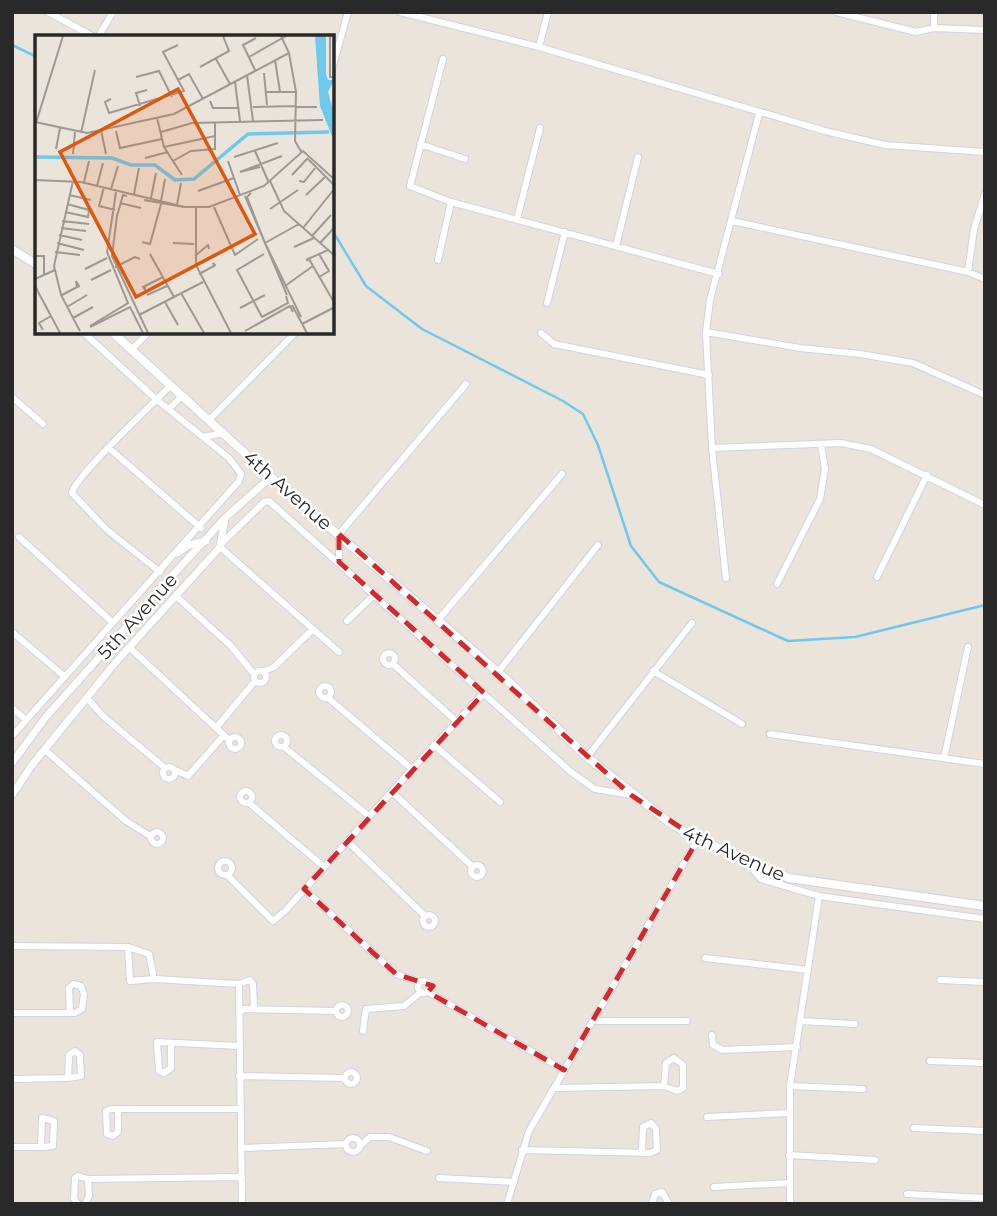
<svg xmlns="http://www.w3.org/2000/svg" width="997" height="1216" font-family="Montserrat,sans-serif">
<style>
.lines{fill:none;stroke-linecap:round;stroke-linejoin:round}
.stream{stroke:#6ec9ec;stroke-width:2.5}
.minor-casing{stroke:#d0d3e2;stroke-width:8}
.tertiary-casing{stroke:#d0d3e2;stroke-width:9}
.secondary-casing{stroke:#d0d3e2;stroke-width:10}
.minor{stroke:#fff;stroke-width:6}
.tertiary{stroke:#fff;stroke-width:7}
.secondary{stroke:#fff;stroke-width:8}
.marked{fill:none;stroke:#d62828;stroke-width:5;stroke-dasharray:14 9;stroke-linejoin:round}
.labels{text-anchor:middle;stroke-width:5;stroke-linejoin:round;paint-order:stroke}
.street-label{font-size:19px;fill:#292929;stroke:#fff}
.inset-river{fill:none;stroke:#6ec9ec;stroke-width:3.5}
.inset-road{fill:none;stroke:#9d9994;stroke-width:2}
.view{fill:#de570d;fill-opacity:0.15;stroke:#de570d;stroke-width:3.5}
.inset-edge{fill:none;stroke:#292929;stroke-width:3.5}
</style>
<rect width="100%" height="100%" fill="#ebe4db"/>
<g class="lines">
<!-- stream -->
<path class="stream" d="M12,45L37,57
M332,230L366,286L422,329L563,401L583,414L598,445L631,546L659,582L788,641L855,637L985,605"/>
<defs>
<path id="minor" d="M48,12L94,37
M400,12L539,47L825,131L885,145L985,152
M836,12L916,32L934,28L985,30
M934,12V28
M98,37L113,12
M539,47L548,12
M443,59L410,186L451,202L719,274
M332,69L348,12
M420,144L465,159
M517,219L540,128
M732,221L968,272L985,279
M616,246L638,157
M438,260L451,202
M968,272L974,229L985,194
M547,303L565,232
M706,332L800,348L860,354L913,363L985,395
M541,333L554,344L709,375
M131,350L149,332
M12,397L43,424
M169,409L182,396
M209,420L296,332
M203,437L224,433
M712,448L841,443L871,449L985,505
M110,449L201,528
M19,537L112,622
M221,544L264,502L269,501L571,772L595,789L631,795
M220,547L339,652
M339,562V534L466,384
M160,572L106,529L72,493C75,476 153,404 170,386
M877,577L927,475
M726,578L712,448L706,332L710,300L759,114
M777,584L820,499L825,469L821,445
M176,596L231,646L254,674
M438,620L562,474
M347,621L375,594
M12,632L64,676
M129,647L229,740
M383 659a6 6 0 1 1 12 0a6 6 0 1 1-12 0Z
M393,664L456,721
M254 677a6 6 0 1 1 12 0a6 6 0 1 1-12 0Z
M264,671L274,667L313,629
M653,671L742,724
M498,672L598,545
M319 692a6 6 0 1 1 12 0a6 6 0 1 1-12 0Z
M87,698L104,717L165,768
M328,698L412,769
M12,708L25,719
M216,728L255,681
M770,734L985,764
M275 741a6 6 0 1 1 12 0a6 6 0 1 1-12 0Z
M12,736L239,481L241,474L229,458L157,400L83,332
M229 743a6 6 0 1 1 12 0a6 6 0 1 1-12 0Z
M434,745L500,802
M284,747L369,816
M45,750L126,821L150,836
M587,757L692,623
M944,758L968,647
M163 773a6 6 0 1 1 12 0a6 6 0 1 1-12 0Z
M175,770L188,776L224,735
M240 797a6 6 0 1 1 12 0a6 6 0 1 1-12 0Z
M392,792L473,867
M249,803L324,867
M151 838a6 6 0 1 1 12 0a6 6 0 1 1-12 0Z
M347,841L425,916
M746,861L761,879L819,896L985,919
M218 868a7 7 0 1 1 14 0a7 7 0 1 1-14 0Z
M471 871a6 6 0 1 1 12 0a6 6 0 1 1-12 0Z
M227,875L273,921L285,911L412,769L484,693
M304,889L396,974L420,982
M423 921a6 6 0 1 1 12 0a6 6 0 1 1-12 0Z
M12,946L128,947L149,954L154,979
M128,947L130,981L154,979L239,984L250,980L253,984L254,1009
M705,958L808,970
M940,980L985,982
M418 987a6 6 0 1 1 12 0a6 6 0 1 1-12 0Z
M239,984L242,1204
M428,992L564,1070
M336 1011a6 6 0 1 1 12 0a6 6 0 1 1-12 0Z
M12,1013H75L82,1009L84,994L81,986L73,984L69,988L70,1013
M239,1013L244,1009L336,1011
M593,1021H687
M800,1021L855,1024
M363,1031L366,1009L404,1006L421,992
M712,1035L713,1045L723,1050L797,1047
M171,1043V1068L164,1073L159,1071L157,1042L240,1046
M75,1051L80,1055L81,1076L68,1078L69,1055Z
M930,1061L985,1063
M345 1078a6 6 0 1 1 12 0a6 6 0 1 1-12 0Z
M239,1076L344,1078
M12,1079L68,1078
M790,1086L863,1089
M555,1088L664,1086L677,1091L683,1088V1065L674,1058L666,1063L664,1086
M118,1111V1132L113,1136L107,1134L106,1111L111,1109H240
M707,1117L789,1113
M42,1118L54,1121L53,1146L41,1147Z
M914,1128L985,1131
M346 1145a7 7 0 1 1 14 0a7 7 0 1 1-14 0Z
M362,1144L370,1137H389L427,1151
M12,1147H41
M242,1148L346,1144
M522,1150L650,1153L657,1150L656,1129L651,1123L643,1127L642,1151
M789,1155L875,1160
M439,1178L514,1182
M714,1187L789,1183
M907,1194L985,1198
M78,1204L74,1199L75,1178L78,1176L88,1179L242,1177
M85,1204L89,1196L88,1179
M507,1204L529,1131L698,839
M652,1204L655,1194L662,1192L669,1204
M790,1204V1086L819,896"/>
<path id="tertiary" d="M177,553L189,545L206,541
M12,763L45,718L161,588L225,518L271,477
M12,795L32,765L115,663L220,547L225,519"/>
<path id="secondary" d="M12,249L37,265
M112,332L271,477L506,679L587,757L670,823L698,839L789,878L985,906"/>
</defs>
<!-- minor casing -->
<use href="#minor" class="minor-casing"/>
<!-- tertiary casing -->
<use href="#tertiary" class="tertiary-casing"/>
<!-- secondary casing -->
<use href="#secondary" class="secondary-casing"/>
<!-- minor -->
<use href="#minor" class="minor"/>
<!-- tertiary -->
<use href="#tertiary" class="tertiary"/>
<!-- secondary -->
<use href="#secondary" class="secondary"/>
</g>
<!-- marked area -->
<path class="marked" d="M339,534L631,795L698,839L564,1070L428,992L433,986L396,974L304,889L484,693L339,562Z"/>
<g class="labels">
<!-- street labels -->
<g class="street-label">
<text transform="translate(288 490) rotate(41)" y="7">4th Avenue</text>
<text transform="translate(137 616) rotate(-48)" y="7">5th Avenue</text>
<text transform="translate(734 853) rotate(24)" y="7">4th Avenue</text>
</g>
</g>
<!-- overview -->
<g transform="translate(35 35)">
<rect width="299" height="299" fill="#ebe4db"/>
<path d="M280,1H291V39L293,45H299L293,57L299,79V106L285,71Z" fill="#6ec9ec"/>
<path class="inset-river" d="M0,122L77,123L96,130H120L140,145L159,144L213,99L294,97"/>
<path class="inset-road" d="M295,1V42H300M254,18L261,57M214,22L251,1M181,24L195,49M240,25L245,57M165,32L194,16L188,1M220,35L208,10L221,3M229,38L232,70M212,40L218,86M101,42L124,36L137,62M143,45L154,39L168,64M200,47L205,86M231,57H261L260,106L267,118M76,64L70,67L74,78L149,56L128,17L143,10M175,66L178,73H204M105,71L101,58L112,55M218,72L260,71M260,72H282M122,83L129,112L147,140M0,87L52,98L139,79L254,18L246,1M1,88L28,1M66,95L71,119M81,96L85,113L127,104M126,97L157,88L288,85M46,98L60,35M129,112L180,101M21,114L25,93M220,116L234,148M38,119L40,97M199,122L243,108M110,123L133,117M272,123L300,151M138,126L156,116L180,114V87M193,126L205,160M225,132L205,137L247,121M257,140L272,124M0,145L46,147L150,172H174L229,151L268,116L300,145M38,146L19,231L26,260L45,296M235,146L249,176L300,221M264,146L269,147L280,133M49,147L54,126M62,151L68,128M69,152L64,171L80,175M76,154L83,131M163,156L199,143M216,158L212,162L230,208L266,282M99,159L104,133M34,160L56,165M271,160L290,142M92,161L88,160L82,181L77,221L113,298M210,161L252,260M116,163L121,138M109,165L149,172M126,166L130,144M85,168L106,173M142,170L146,148M179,172L200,220L223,204M161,173V230L196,298M235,174L263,155M30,177L53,182L54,175L32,169M27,186L54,189M26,193L51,196M268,193L300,153M24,200L47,205M277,201L296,180M107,207L115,209L126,169M22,208L49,215M138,208L159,209M230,208L264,189M285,208L300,192M259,212L279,203M20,217L45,220M115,219L139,262M0,221H9V239M160,221L173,210L174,214M274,224L300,269M271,225L293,215M80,232L100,222L105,224M50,234L72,223M164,239L179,231L178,228L180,230L179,231M284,242L294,236L284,219M0,244L20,235M56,245L76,235M0,251L25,298M250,251L278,231M110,252V255L108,252L128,242M146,258L169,298M27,260L44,251L41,246L42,252M112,260L132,251M130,267L143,290M257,270L272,298M32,272L52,260M205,273L230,260M104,280L168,247M227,282L253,268L251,261M227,282L202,235L229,219M38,283L58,272M267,289L300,272M55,291L93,268L72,217L81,157M55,292L95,272L108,298M8,295L4,288L16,281M210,296L255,271L258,277"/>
<path class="view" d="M143,54L220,199L101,262L25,117Z"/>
<rect width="299" height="299" class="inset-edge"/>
</g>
<!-- border -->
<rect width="997" height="1216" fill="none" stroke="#292929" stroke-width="28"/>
</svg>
